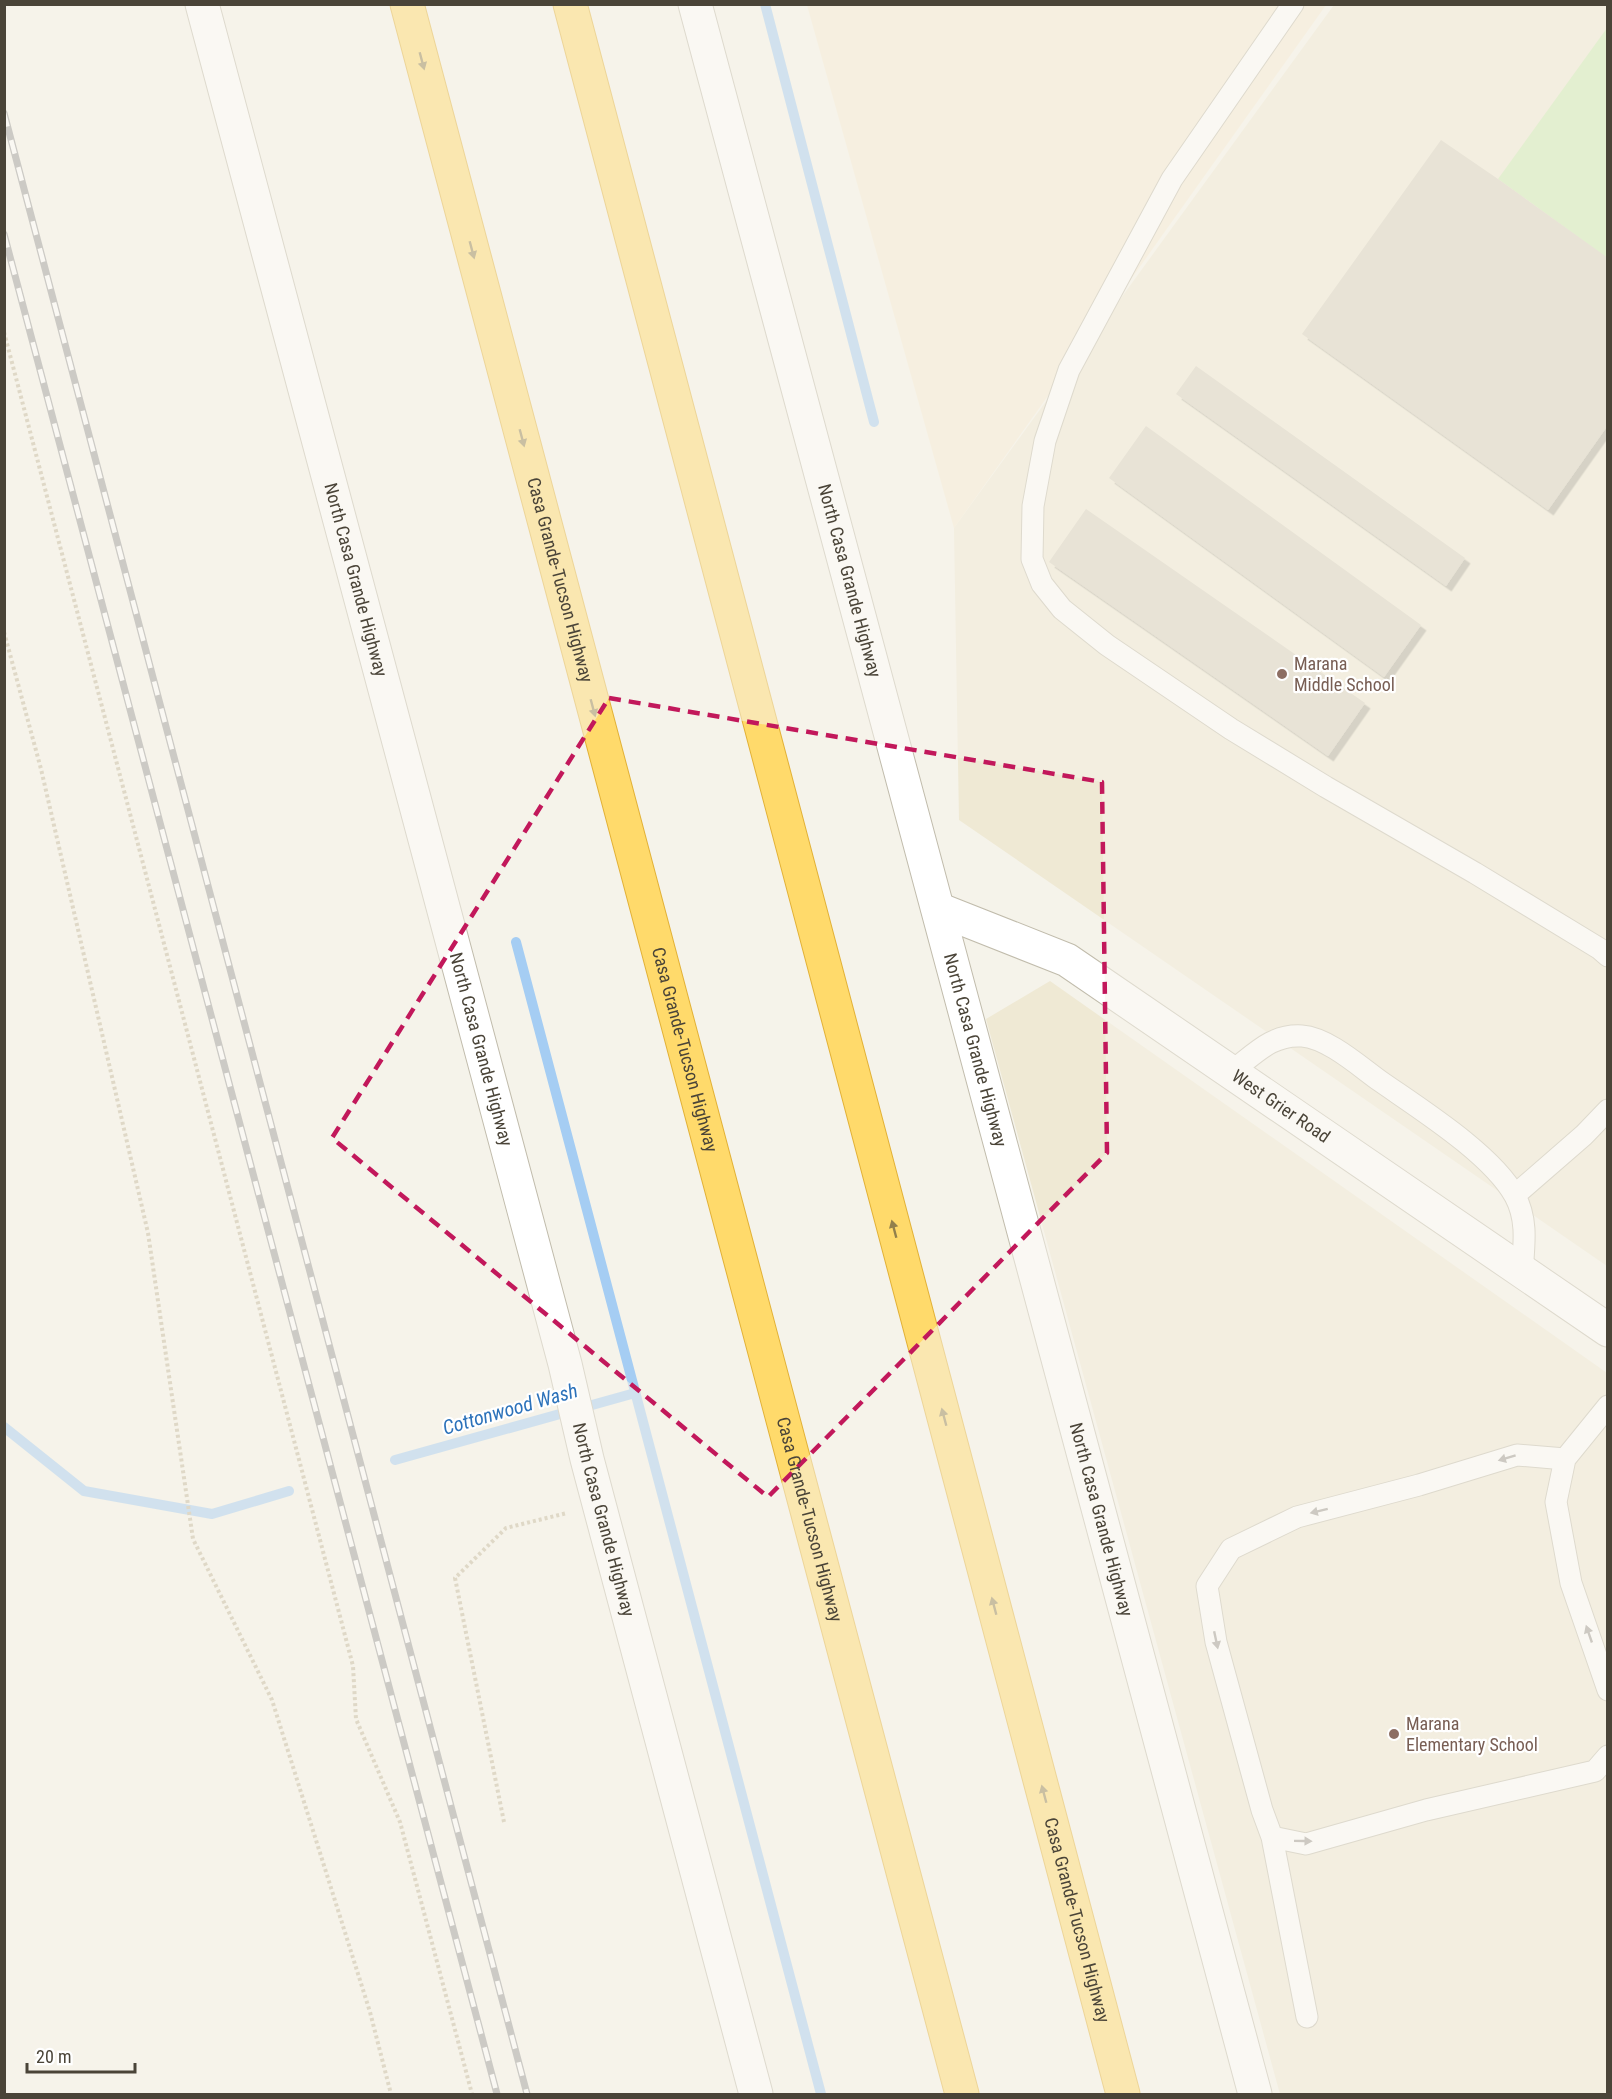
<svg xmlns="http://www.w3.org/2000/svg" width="1612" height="2099" font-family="'Roboto Condensed',sans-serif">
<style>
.commercial{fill:#f7ecd5}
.education{fill:#efe9d4}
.green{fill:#cceab2}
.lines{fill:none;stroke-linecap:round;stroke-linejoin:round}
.stream{stroke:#a5cdf3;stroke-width:10}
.building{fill:#d7d0bf;filter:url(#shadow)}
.service-casing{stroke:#c1bcac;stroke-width:23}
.tertiary-casing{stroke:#c1bcac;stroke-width:35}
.motorway-casing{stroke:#e2b137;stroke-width:35}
.path{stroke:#c4b99d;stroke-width:4;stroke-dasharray:3 3;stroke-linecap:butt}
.service{stroke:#fff;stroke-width:21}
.tertiary{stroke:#fff;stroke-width:33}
.motorway{stroke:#ffda6b;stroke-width:33}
.rail-casing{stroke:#999;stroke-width:7}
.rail{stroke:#fff;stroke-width:4.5;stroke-dasharray:14;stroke-linecap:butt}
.oneway{fill:#92804c}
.oneway2{fill:#9b9892}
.marked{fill:none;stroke:#c2185b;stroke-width:4.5;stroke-dasharray:12 8;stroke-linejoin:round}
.education-dot{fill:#8d6e63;stroke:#fff;stroke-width:2}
.labels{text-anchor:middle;stroke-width:4.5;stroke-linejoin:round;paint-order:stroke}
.street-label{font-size:18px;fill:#4a4438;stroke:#fff}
.education-label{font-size:18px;fill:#785e54;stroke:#fff;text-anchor:start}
.water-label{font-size:20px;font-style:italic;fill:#2c72ba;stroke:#fff}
</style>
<defs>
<filter id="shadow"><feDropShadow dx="5.5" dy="5.5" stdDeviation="0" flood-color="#0004"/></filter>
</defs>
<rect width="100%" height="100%" fill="#f5f3ea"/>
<!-- commercial -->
<path class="commercial" d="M807,5H1326L954,528Z"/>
<!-- education -->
<path class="education" d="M1334,5H1607V1266L959,820L954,528Z
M1050,981L1607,1373V2094H1280L986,1019Z"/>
<!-- green -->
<path class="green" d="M1607,28V258L1498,179Z"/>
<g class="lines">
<!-- stream -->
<path class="stream" d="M765,4L874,422
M516,942L821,2094
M4,1427L84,1491L212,1514L289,1491
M395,1460L635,1393"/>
</g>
<!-- building -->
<path class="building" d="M1441,140L1498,179L1608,258V425L1548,510L1302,334Z
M1196,366L1465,558L1446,586L1176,394Z
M1146,426L1421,625L1384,677L1109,478Z
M1086,509L1365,703L1328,756L1049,562Z"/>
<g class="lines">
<defs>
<path id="service" d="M1293,4L1172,179L1069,370L1045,441L1033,506L1032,559L1042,584L1062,609L1107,645L1231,729L1326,787L1475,873L1600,949L1608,956
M1231,1072C1254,1055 1271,1034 1302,1036C1328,1038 1359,1066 1380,1081C1420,1109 1492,1154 1515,1196C1528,1220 1524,1245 1522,1272
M1515,1195L1584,1135L1608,1110
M1608,1406L1565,1459L1556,1502L1571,1583L1608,1690
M1565,1459L1517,1455L1419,1485L1297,1517L1231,1549L1207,1586L1216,1642L1262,1810L1272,1837L1306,1844L1426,1810L1595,1771L1608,1756
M1272,1837L1307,2017"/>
<g id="tertiary">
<path id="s1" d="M202,4L565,1364L587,1459L756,2094"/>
<path id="s2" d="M695,4L1255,2094"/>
<path id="s3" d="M938,909L1067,960L1608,1330"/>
</g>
<g id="motorway">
<path id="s4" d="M407,4L962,2094"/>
<path id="s5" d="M570,4L1123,2094"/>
</g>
</defs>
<!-- service casing -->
<use href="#service" class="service-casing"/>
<!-- tertiary casing -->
<use href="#tertiary" class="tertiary-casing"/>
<!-- motorway casing -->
<use href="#motorway" class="motorway-casing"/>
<!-- path -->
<path class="path" d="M4,332L353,1666L356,1719L400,1822L472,2094
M4,632L41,769L148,1233L193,1539L272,1700L370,2012L391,2094
M504,1822L455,1578L506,1528L567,1513"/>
<!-- service -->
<use href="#service" class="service"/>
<!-- tertiary -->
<use href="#tertiary" class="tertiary"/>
<!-- motorway -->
<use href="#motorway" class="motorway"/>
<defs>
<path id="rail" d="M4,113L527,2094
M4,234L497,2094"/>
</defs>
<!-- rail casing -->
<use href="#rail" class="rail-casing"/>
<!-- rail -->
<use href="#rail" class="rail"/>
</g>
<!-- one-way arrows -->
<defs><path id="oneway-solid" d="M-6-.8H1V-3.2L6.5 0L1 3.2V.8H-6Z" transform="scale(1.5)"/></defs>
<g class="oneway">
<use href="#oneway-solid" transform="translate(422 61) rotate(75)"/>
<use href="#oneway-solid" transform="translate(472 250) rotate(75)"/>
<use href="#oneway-solid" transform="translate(522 438) rotate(75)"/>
<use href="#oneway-solid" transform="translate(593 708) rotate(75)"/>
<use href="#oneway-solid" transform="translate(894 1229) rotate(-105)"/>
<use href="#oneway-solid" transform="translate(944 1417) rotate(-105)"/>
<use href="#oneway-solid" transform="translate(994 1606) rotate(-105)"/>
<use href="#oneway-solid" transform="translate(1044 1794) rotate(-105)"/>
</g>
<g class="oneway2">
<use href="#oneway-solid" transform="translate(1507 1458) rotate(163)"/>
<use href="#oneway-solid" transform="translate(1319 1511) rotate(166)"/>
<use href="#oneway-solid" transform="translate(1589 1634) rotate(-109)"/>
<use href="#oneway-solid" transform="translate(1216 1640) rotate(78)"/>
<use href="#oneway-solid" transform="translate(1303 1841) rotate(1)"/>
</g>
<!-- marked area -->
<path d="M0 0H1612V2099H0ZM609,698L1102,782L1107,1153L768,1497L332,1138Z" fill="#f5f3ea" fill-opacity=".55" fill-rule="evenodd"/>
<path class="marked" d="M609,698L1102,782L1107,1153L768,1497L332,1138Z"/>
<!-- markers -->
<g class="education-dot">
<circle cx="1282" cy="674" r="6"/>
<circle cx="1394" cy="1734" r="6"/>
</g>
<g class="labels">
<!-- street labels -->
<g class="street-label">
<text dy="6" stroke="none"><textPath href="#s1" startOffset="596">North Casa Grande Highway</textPath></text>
<text dy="6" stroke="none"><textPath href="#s4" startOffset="596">Casa Grande-Tucson Highway</textPath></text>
<text dy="6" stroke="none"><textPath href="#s2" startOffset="597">North Casa Grande Highway</textPath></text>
<text dy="6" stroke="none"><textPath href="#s1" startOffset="1082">North Casa Grande Highway</textPath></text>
<text dy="6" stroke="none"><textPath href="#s2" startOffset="1083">North Casa Grande Highway</textPath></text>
<text dy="6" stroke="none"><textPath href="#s4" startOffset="1082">Casa Grande-Tucson Highway</textPath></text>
<text dy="6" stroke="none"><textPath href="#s3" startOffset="398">West Grier Road</textPath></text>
<text dy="6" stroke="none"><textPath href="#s1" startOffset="1568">North Casa Grande Highway</textPath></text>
<text dy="6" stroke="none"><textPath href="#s4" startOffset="1568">Casa Grande-Tucson Highway</textPath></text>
<text dy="6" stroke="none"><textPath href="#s2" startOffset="1569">North Casa Grande Highway</textPath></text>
<text dy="6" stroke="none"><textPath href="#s5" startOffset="1982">Casa Grande-Tucson Highway</textPath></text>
</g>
<!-- education labels -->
<g class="education-label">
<text x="1294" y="670">Marana<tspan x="1294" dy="21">Middle School</tspan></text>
<text x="1406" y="1730">Marana<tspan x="1406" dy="21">Elementary School</tspan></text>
</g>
<!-- water labels -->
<g class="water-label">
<text transform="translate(510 1409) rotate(-16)" y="7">Cottonwood Wash</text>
</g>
</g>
<!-- border -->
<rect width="1612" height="2099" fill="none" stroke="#4a4438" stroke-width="12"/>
<!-- scale -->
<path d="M27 2063v9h108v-9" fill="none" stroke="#4a4438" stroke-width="3"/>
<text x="36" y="2063" font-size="18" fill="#4a4438" stroke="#ffffff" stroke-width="4.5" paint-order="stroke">20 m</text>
</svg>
